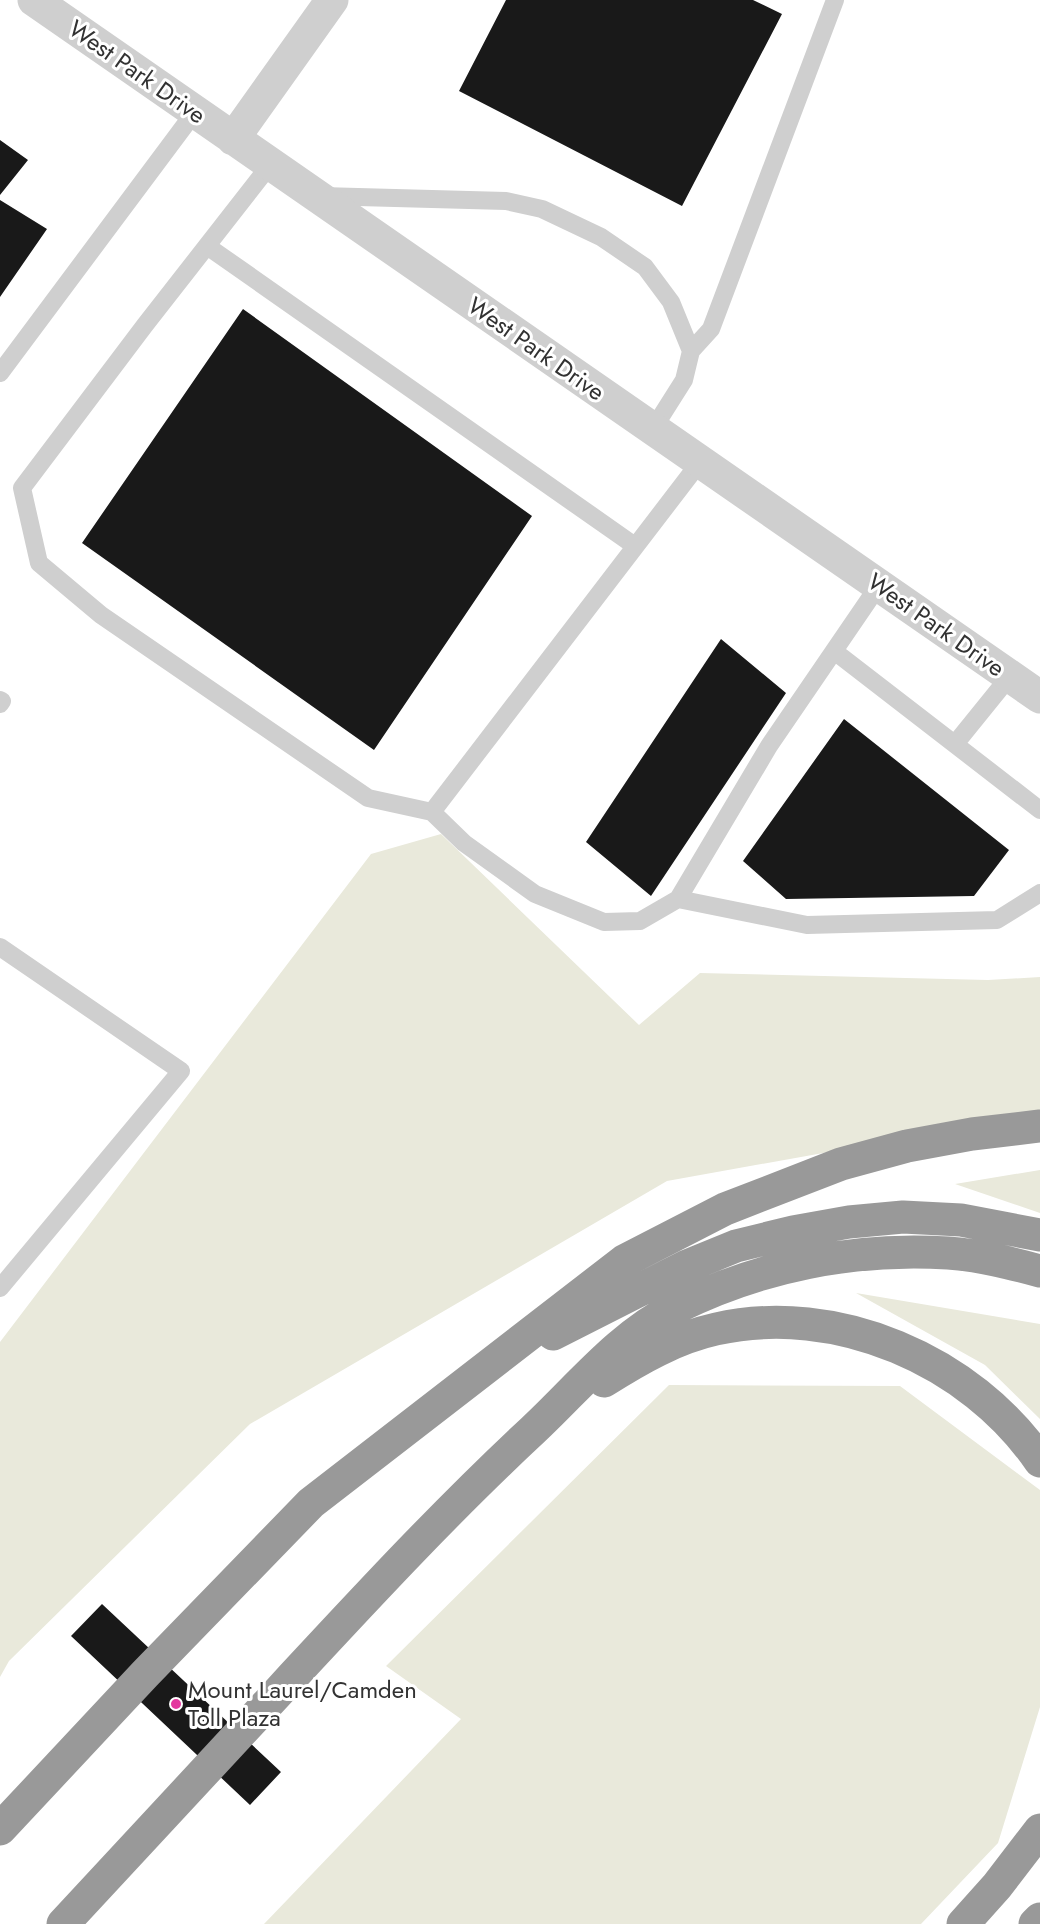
<svg xmlns="http://www.w3.org/2000/svg" width="1040" height="1924" font-family="Jost,sans-serif">
<style>
.green{fill:#e9e9db}
.building{fill:#191919}
.lines{fill:none;stroke-linecap:round;stroke-linejoin:round}
.service{stroke:#cfcfcf;stroke-width:18}
.minor{stroke:#cfcfcf;stroke-width:33}
.motorway{stroke:#999;stroke-width:33}
.poi-dot{fill:#e4399f;stroke:#fff;stroke-width:2}
.labels{text-anchor:middle;stroke-width:6;stroke-linejoin:round;paint-order:stroke}
.street-label{font-size:24px;fill:#323232;stroke:#fff}
.poi-label{font-size:24px;fill:#323232;stroke:#fff;text-anchor:start}
</style>
<rect width="100%" height="100%" fill="#fff"/>
<!-- green -->
<path class="green" d="M441,834L639,1025L700,973L988,980L1040,977V1114L667,1181L250,1424L9,1661L0,1677V1342L371,854Z
M1040,1170V1213L955,1184Z
M856,1293L1040,1324V1419L985,1365Z
M669,1385L900,1386L1040,1490V1707L998,1843L921,1924H264L461,1719L386,1666Z"/>
<!-- building -->
<path class="building" d="M506,0H753L782,14L682,206L459,91Z
M0,140L28,160L0,195Z
M0,200L47,229L0,297Z
M243,309L532,516L374,750L82,543Z
M721,639L786,693L651,896L586,842Z
M844,719L1009,850L974,896L786,899L743,861Z
M102,1604L281,1772L250,1805L71,1636Z"/>
<g class="lines">
<!-- service -->
<path class="service" d="M270,165L145,325L22,488L39,563L101,615L368,798L432,812L700,462
M321,196L506,201L542,209L601,237L645,267L671,302L691,351L684,380L653,429
M207,246L635,546
M691,351L711,329L835,0
M0,373L194,113
M879,585L769,746L678,899L807,925L997,920L1040,893
M834,651L1040,810
M0,700L2,701L0,704
M955,744L1010,676
M432,812L464,843L535,894L604,922L640,921L678,899
M0,947L181,1071L0,1288"/>
<!-- minor -->
<path class="minor" d="M34,0L1040,697
M233,139L332,0"/>
<!-- motorway -->
<path class="motorway" d="M553,1334L687,1266L736,1246L793,1232L849,1222L903,1217L961,1220L1040,1235
M604,1381C639,1359 675,1338 716,1329C836,1302 971,1360 1040,1461
M0,1829L145,1674L311,1503L624,1261L725,1209L841,1164L907,1146L972,1134L1040,1126
M63,1924C140,1841 217,1759 293,1676C371,1592 449,1508 533,1430C578,1388 619,1336 675,1308C759,1266 854,1247 948,1253C979,1255 1010,1263 1040,1271
M963,1924L997,1886L1040,1830
M1035,1924L1040,1919"/>
</g>
<!-- markers -->
<circle class="poi-dot" cx="176" cy="1704" r="6"/>
<g class="labels">
<!-- street labels -->
<g class="street-label">
<text transform="translate(137 72) rotate(35)" y="8">West Park Drive</text>
<text transform="translate(536 349) rotate(35)" y="8">West Park Drive</text>
<text transform="translate(936 625) rotate(35)" y="8">West Park Drive</text>
</g>
<!-- poi labels -->
<g class="poi-label">
<text x="188" y="1698">Mount Laurel/Camden<tspan x="188" dy="28">Toll Plaza</tspan></text>
</g>
</g>
</svg>
